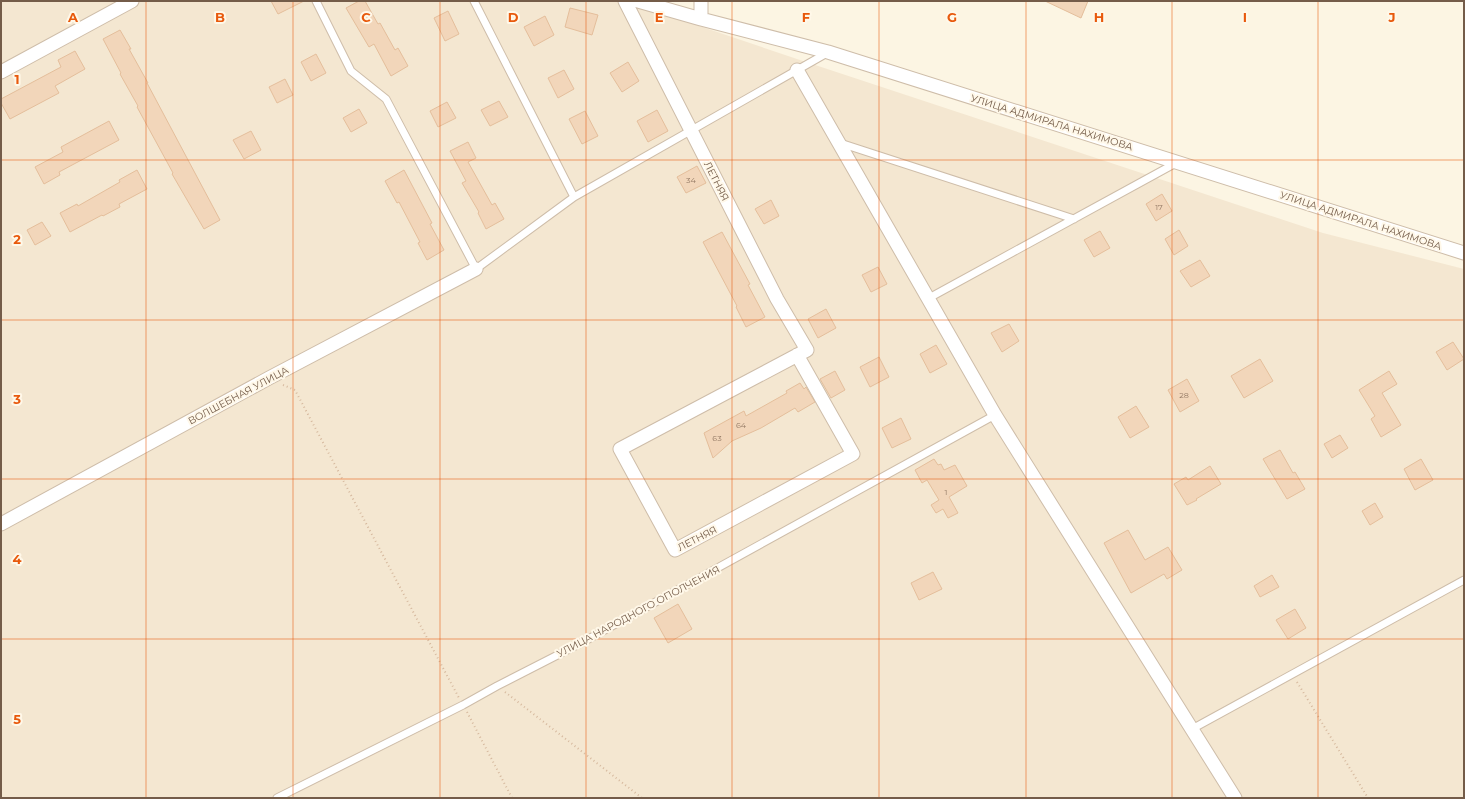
<svg xmlns="http://www.w3.org/2000/svg" width="1465" height="799" font-family="Montserrat,sans-serif">
<style>
.residential{fill:#f4e7d1}
.building{fill:#f2d6ba;stroke:#e4be9b}
.lines{fill:none;stroke-linecap:round;stroke-linejoin:round}
.service-casing{stroke:#cebda9;stroke-width:9}
.minor-casing{stroke:#cebda9;stroke-width:15}
.path{stroke:#d6b99e;stroke-width:2;stroke-dasharray:1 3;stroke-linecap:butt}
.service{stroke:#fff;stroke-width:7}
.minor{stroke:#fff;stroke-width:13}
.grid{fill:none;stroke:#e8590c;stroke-width:1;stroke-opacity:0.55}
.labels{text-anchor:middle;stroke-width:4;stroke-linejoin:round;paint-order:stroke}
.number-label{font-size:8px;fill:#947a65}
.street-label{font-size:10px;fill:#745c49;stroke:#fff8e9}
.grid-label{font-size:13px;text-anchor:middle;font-weight:bold;fill:#e8590c;stroke:#fff8e9;stroke-width:4;stroke-linejoin:round;paint-order:stroke}
</style>
<rect width="100%" height="100%" fill="#fcf5e3"/>
<!-- residential -->
<path class="residential" d="M1,1H625L797,59L1323,233L1464,269V798H1Z"/>
<!-- building -->
<path class="building" d="M271,1H304L278,14Z
M359,1H365L378,24L380,23L395,50L398,48L408,66L391,76L374,44L369,47L346,8Z
M1045,1H1088L1081,18Z
M570,8L598,15L592,35L565,27Z
M448,11L459,34L445,41L434,18Z
M545,16L554,35L534,46L524,27Z
M120,30L131,49H129L148,83H147L220,220L204,229L172,174L173,173L137,107L138,106L120,74L121,73L103,39Z
M75,51L85,69L55,86L59,93L10,119L1,103V99L61,67L58,60Z
M316,54L326,73L311,81L301,62Z
M628,62L639,81L622,92L610,73Z
M564,70L574,89L558,98L548,78Z
M285,79L293,95L277,103L269,87Z
M499,101L508,117L490,126L481,110Z
M447,102L456,118L438,127L430,111Z
M359,109L367,123L351,132L343,118Z
M657,110L668,131L648,142L637,121Z
M585,111L598,136L582,144L569,119Z
M109,121L119,140L59,172L60,175L44,184L35,167L63,152L61,147Z
M251,131L261,150L244,159L233,140Z
M468,142L476,158L468,162L492,205L495,203L504,219L486,229L478,213L479,212L462,183L466,181L450,151Z
M697,166L706,183L686,193L677,177Z
M137,170L147,189L119,204L120,207L103,216L102,215L70,232L60,213L77,204L78,206L120,182L119,180Z
M404,170L432,223L430,224L444,250L427,260L418,243L420,242L399,202L397,203L385,181Z
M1162,194L1172,211L1156,221L1146,204Z
M771,200L779,216L764,224L755,209Z
M42,222L51,236L35,245L27,230Z
M1179,230L1188,246L1174,255L1165,239Z
M1100,231L1110,248L1094,257L1084,240Z
M722,232L750,284L748,285L765,317L746,327L736,307L737,306L703,242Z
M1200,260L1210,276L1191,287L1180,271Z
M878,267L887,284L871,292L862,275Z
M826,309L836,328L818,338L808,319Z
M1009,324L1019,341L1002,352L991,333Z
M1453,342L1464,359L1447,370L1436,352Z
M936,345L947,364L930,373L920,354Z
M879,357L889,377L870,387L860,367Z
M1260,359L1273,381L1244,398L1231,376Z
M835,371L845,390L831,398L820,379Z
M1389,371L1397,384L1382,393L1401,425L1381,437L1371,419L1375,416L1359,390Z
M1187,379L1199,401L1180,412L1168,390Z
M800,383L804,389L806,387L815,402L798,412L795,408L761,428L732,441L713,458L704,433L744,411L746,416L787,393L786,391Z
M1136,406L1149,427L1130,438L1118,417Z
M901,418L911,439L892,448L882,428Z
M1340,435L1348,448L1332,458L1324,444Z
M1280,450L1293,473L1295,472L1305,489L1287,499L1263,459Z
M934,459L938,465L941,464L944,470L955,465L967,486L949,497L958,513L948,518L943,509L936,513L931,505L939,500L927,480L922,483L915,470Z
M1421,459L1433,480L1415,490L1404,469Z
M1210,466L1221,484L1196,499L1197,500L1187,505L1174,484L1186,477L1188,480Z
M1375,503L1383,517L1370,525L1362,511Z
M1128,530L1145,560L1168,547L1182,570L1167,579L1164,574L1131,593L1104,543Z
M933,572L942,589L919,600L911,583Z
M1272,575L1279,587L1260,597L1254,586Z
M678,604L692,629L668,643L654,618Z
M1295,609L1306,628L1288,639L1276,620Z"/>
<g class="lines">
<defs>
<path id="service" d="M316,1L351,71L386,99L476,269L574,197L827,53
M474,1L574,197
M840,143L1074,219
M929,298L1176,163
M1192,729L1464,580
M277,798L463,705L497,686L583,642L995,415"/>
<path id="minor" d="M625,1L777,299L807,350L620,449L675,550L853,454L797,355
M638,1L701,19L828,52L1464,253
M701,1V19
M797,70L995,415L1235,798
M1,72L132,1
M1,524L269,378L476,269"/>
</defs>
<!-- service casing -->
<use href="#service" class="service-casing"/>
<!-- minor casing -->
<use href="#minor" class="minor-casing"/>
<!-- path -->
<path class="path" d="M283,385L295,390L459,698
M1297,682L1368,798
M505,692L642,798
M467,712L512,798"/>
<!-- service -->
<use href="#service" class="service"/>
<!-- minor -->
<use href="#minor" class="minor"/>
</g>
<!-- grid -->
<path class="grid" d="M146,1V798M293,1V798M440,1V798M586,1V798M732,1V798M879,1V798M1026,1V798M1172,1V798M1318,1V798M1,160H1464M1,320H1464M1,479H1464M1,639H1464"/>
<g class="labels">
<!-- number labels -->
<g class="number-label">
<text x="691" y="183">34</text>
<text x="1159" y="210">17</text>
<text x="1184" y="398">28</text>
<text x="741" y="428">64</text>
<text x="717" y="441">63</text>
<text x="946" y="495">1</text>
</g>
<!-- street labels -->
<g class="street-label">
<text transform="translate(1052 122) rotate(17)" y="4">УЛИЦА АДМИРАЛА НАХИМОВА</text>
<text transform="translate(717 181) rotate(63)" y="4">ЛЕТНЯЯ</text>
<text transform="translate(1361 220) rotate(18)" y="4">УЛИЦА АДМИРАЛА НАХИМОВА</text>
<text transform="translate(238 395) rotate(-28)" y="4">ВОЛШЕБНАЯ УЛИЦА</text>
<text transform="translate(697 538) rotate(-27)" y="4">ЛЕТНЯЯ</text>
<text transform="translate(638 611) rotate(-28)" y="4">УЛИЦА НАРОДНОГО ОПОЛЧЕНИЯ</text>
</g>
</g>
<g class="grid-label">
<text x="73" y="22">A</text>
<text x="220" y="22">B</text>
<text x="366" y="22">C</text>
<text x="513" y="22">D</text>
<text x="659" y="22">E</text>
<text x="806" y="22">F</text>
<text x="952" y="22">G</text>
<text x="1099" y="22">H</text>
<text x="1245" y="22">I</text>
<text x="1392" y="22">J</text>
<text x="17" y="84">1</text>
<text x="17" y="244">2</text>
<text x="17" y="404">3</text>
<text x="17" y="564">4</text>
<text x="17" y="724">5</text>
</g>
<!-- border -->
<rect width="1465" height="799" fill="none" stroke="#745c49" stroke-width="4"/>
</svg>
